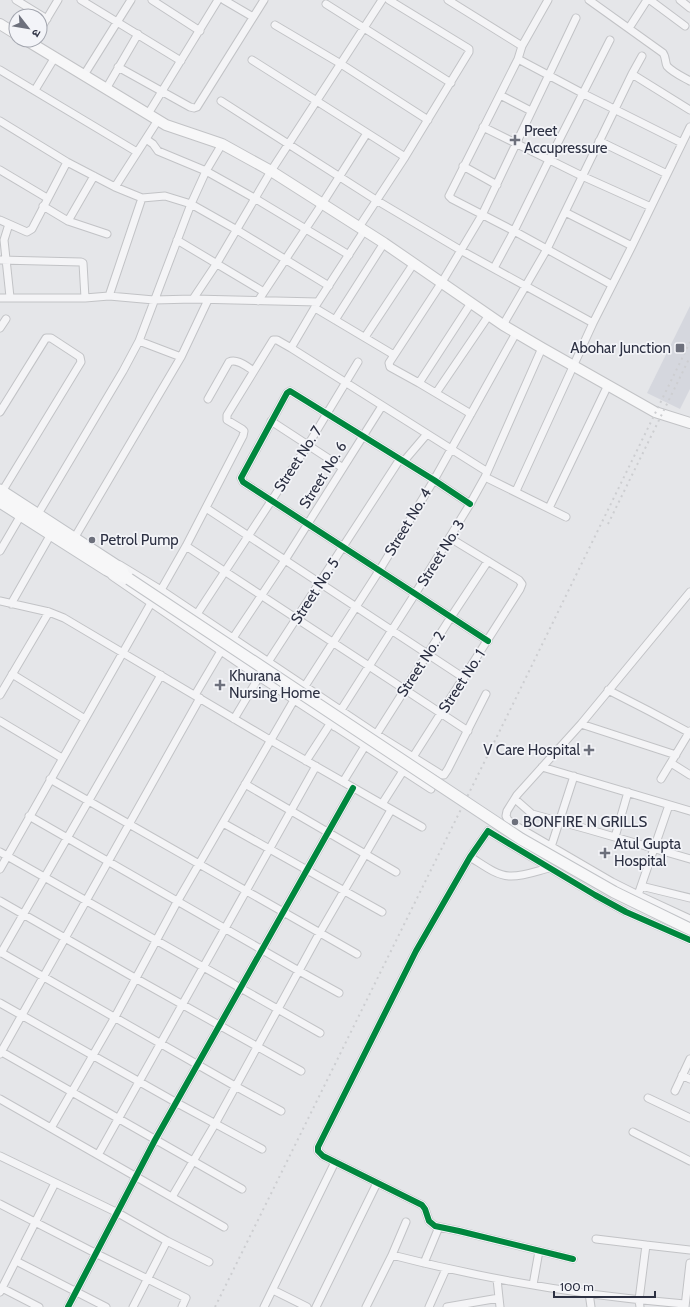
<svg xmlns="http://www.w3.org/2000/svg" width="690" height="1307" font-family="Cabin,'Noto Sans Devanagari',sans-serif">
<style>
.built{fill:#d5d7de}
.lines{fill:none;stroke-linecap:round;stroke-linejoin:round}
.street-casing{stroke:#c2c3c6;stroke-width:9}
.secondary-casing{stroke:#c2c3c6;stroke-width:12}
.primary-casing{stroke:#c1c3c7;stroke-width:13}
.street{stroke:#f4f4f6;stroke-width:7}
.secondary{stroke:#f7f7f8;stroke-width:10}
.primary{stroke:#f7f7f8;stroke-width:11}
.rail{stroke:#cdced1;stroke-width:2;stroke-dasharray:2 4;stroke-linecap:butt}
.primary-bridge-casing{stroke:#c1c3c7;stroke-width:13;stroke-linecap:butt}
.primary-bridge{stroke:#f7f7f8;stroke-width:11}
.cycleway-casing{stroke:#f3f4f8;stroke-width:8}
.cycleway{stroke:#00873e;stroke-width:6}
.poi-dot{fill:#6d707c;stroke:#f3f4f8;stroke-width:1.5}
.labels{text-anchor:middle;stroke-width:3.5;stroke-linejoin:round;paint-order:stroke}
.poi-label{font-size:15px;fill:#2c3042;stroke:#f3f4f8;text-anchor:start}
.street-label{font-size:15px;fill:#2c3042;stroke:#f3f4f8}
</style>
<rect width="100%" height="100%" fill="#e5e6e9"/>
<!-- built -->
<path class="built" d="M690,306V389L680,409L647,393Z"/>
<g class="lines">
<defs>
<path id="street" d="M16,0L47,19
M81,0L181,61
M152,0L200,31
M224,0L253,17
M448,0L522,46L548,0
M589,0L663,53C666,57 665,62 667,66C672,72 683,77 690,81
M650,0L685,26
M680,0L690,8
M326,4L451,83
M275,25L341,64L428,120
M629,28L647,0
M40,30L58,0
M522,46L518,59L449,196L452,199L514,231L612,285
M518,59L582,93L682,143
M252,60L405,157
M118,67L190,107L194,108L197,107L264,0
M0,70L137,152
M632,74L642,56
M84,75L131,0
M106,89L138,34
M35,90L55,57
M500,95L531,111
M221,101L376,200L462,251L593,323
M148,114L218,0
M0,121L67,162L115,187L142,198L165,196L191,204L237,230L329,286
M483,127L582,176L651,207
M146,139L153,144L158,151L206,171L256,199L349,255
M599,141L667,174
M463,166L497,185
M0,170L47,198
M94,176L68,221L107,234
M115,187L158,120
M43,206L68,221
M565,212L632,246
M0,220L9,224
M359,227L405,157L469,52V49L466,47L389,0
M177,240L264,292
M0,260L81,262L83,263L85,298
M494,268L514,231L549,160L610,40
M109,296L142,198
M10,297L4,240L9,224L27,232L32,229L67,162
M0,298H85L109,296L154,300L193,299L318,302L364,231
M193,299L217,263L271,171L382,0
M258,301L322,204L367,133
M318,302L291,348L486,471
M315,308L394,355
M335,320L384,243
M503,325L547,249L632,74L690,110
M0,328L6,319
M365,337L414,263
M139,341L181,357
M419,383L471,303
M436,393L489,315
M208,399L229,362C237,358 247,367 254,371
M0,412L46,338H51L80,357L81,362L0,495
M471,414L419,383L390,367L389,363L442,282L482,215L576,18
M271,421L343,468
M404,461L427,434
M485,477L566,517
M516,491L593,323L632,246L690,127
M470,504L434,480L290,391L287,393L241,478L243,482L488,641
M206,508L464,678
M549,508L608,385
M38,514L123,371L139,341L191,204L206,171L222,144
M72,542L181,357L208,300
M186,546L468,731
M0,551L21,515
M120,565L161,590L376,734L442,775H444L448,769L486,694
M112,576L259,677L431,789
M161,590L186,546L243,436L244,431L242,429L227,420V415L273,340H277L291,348
M690,592L581,724L517,795L507,811L506,816L508,820L516,826L612,882L638,895L690,919
M0,601L49,612L64,618L270,740L422,827
M11,604L51,534
M197,614L308,445L358,362
M233,638L285,560L382,406
M268,662L400,459
M12,674L85,719
M305,686L379,571L434,480L516,333
M608,690L649,711L690,733
M0,695L49,612
M195,695L221,651
M234,719L259,677
M0,721L62,758
M581,724L676,755
M335,727L341,710L415,594L470,504L485,477L542,348
M374,738L451,617L488,561
M413,757L520,589L522,584L519,580L450,538
M306,761L330,724
M671,763L690,775
M542,767L690,811
M50,779L357,954
M661,779L690,731
M343,782L365,746
M245,784L396,872
M515,799L532,814L587,829L690,859
M382,804L403,771
M29,816L299,971L339,993
M223,823L382,912
M615,837L628,792
M551,847L574,776
M0,852L320,1033
M470,857C482,864 495,875 509,876C522,877 537,871 549,868
M0,869L151,603
M641,886L690,898
M638,895L669,805
M0,901L135,978L301,1071
M0,952L235,1086L281,1111
M1,953L161,675
M0,1003L177,1103L262,1149
M0,1051L242,1189
M0,1054L200,698
M682,1075L690,1079
M675,1091L690,1059
M648,1098L690,1118
M0,1099L224,1227
M51,1128L115,1017L177,902L294,700
M633,1132L690,1161
M98,1155L316,766
M0,1156L118,1213L167,1241L209,1262
M172,1197L215,1124L319,934L391,810
M0,1204L97,1254L186,1298L182,1307
M596,1239L646,1245
M392,1255L406,1222
M573,1259L459,1231L435,1226L429,1221L425,1209L422,1205L323,1156L318,1151V1147L416,951L470,857L488,831L595,895L626,912L690,940
M16,1261L106,1307
M424,1263L439,1227
M533,1285L539,1251
M2,1288L39,1307
M273,1290L307,1307
M0,1292L55,1183
M589,1293L591,1307
M499,1298L500,1307
M68,1307L155,1140L353,788
M133,1307L167,1241
M264,1307L335,1162
M316,1307L377,1183
M366,1307L392,1255C488,1280 586,1296 685,1304
M429,1307L446,1269
M447,1307L499,1298L497,1279
M640,1307L639,1300L646,1245L690,1250
M685,1307L690,1263"/>
<path id="secondary" d="M0,24L16,34
M26,40L166,125L222,144L271,171L384,243L503,325L542,348L655,412L690,423"/>
<path id="primary" d="M0,490L117,566L122,570L124,576L129,579
M0,502L107,570L118,576H124"/>
</defs>
<!-- street casing -->
<use href="#street" class="street-casing"/>
<!-- secondary casing -->
<use href="#secondary" class="secondary-casing"/>
<!-- primary casing -->
<use href="#primary" class="primary-casing"/>
<!-- street -->
<use href="#street" class="street"/>
<!-- secondary -->
<use href="#secondary" class="secondary"/>
<!-- primary -->
<use href="#primary" class="primary"/>
<!-- rail -->
<path class="rail" d="M608,524L690,357
M215,1307L513,704L690,342"/>
<defs>
<path id="primary-bridge" d="M129,579L521,839L614,892L690,929"/>
</defs>
<!-- primary-bridge casing -->
<use href="#primary-bridge" class="primary-bridge-casing"/>
<!-- primary-bridge -->
<use href="#primary-bridge" class="primary-bridge"/>
<defs>
<path id="cycleway" d="M470,504L434,480L290,391L287,393L241,478L243,482L488,641
M573,1259L459,1231L435,1226L429,1221L425,1209L422,1205L323,1156L318,1151V1147L416,951L470,857L488,831L595,895L626,912L690,940
M68,1307L155,1140L353,788"/>
</defs>
<!-- cycleway casing -->
<use href="#cycleway" class="cycleway-casing"/>
<!-- cycleway -->
<use href="#cycleway" class="cycleway"/>
</g>
<!-- markers -->
<g class="poi-dot">
<path d="M513 134h4v4h4v4h-4v4h-4v-4h-4v-4h4z"/>
<rect x="675" y="343" width="10" height="10" rx="2"/>
<circle cx="92" cy="540" r="4"/>
<path d="M218 679h4v4h4v4h-4v4h-4v-4h-4v-4h4z"/>
<path d="M587 744h4v4h4v4h-4v4h-4v-4h-4v-4h4z"/>
<circle cx="515" cy="822" r="4"/>
<path d="M603 847h4v4h4v4h-4v4h-4v-4h-4v-4h4z"/>
</g>
<g class="labels">
<!-- poi labels -->
<g class="poi-label">
<text x="524" y="136">Preet<tspan x="524" dy="17">Accupressure</tspan></text>
<text x="671" y="353" text-anchor="end">Abohar Junction</text>
<text x="100" y="545">Petrol Pump</text>
<text x="229" y="681">Khurana<tspan x="229" dy="17">Nursing Home</tspan></text>
<text x="580" y="755" text-anchor="end">V Care Hospital</text>
<text x="523" y="827">BONFIRE N GRILLS</text>
<text x="614" y="849">Atul Gupta<tspan x="614" dy="17">Hospital</tspan></text>
</g>
<!-- street labels -->
<g class="street-label">
<text transform="translate(298 459) rotate(-57)" y="5">Street No. 7</text>
<text transform="translate(323 475) rotate(-58)" y="5">Street No. 6</text>
<text transform="translate(408 522) rotate(-59)" y="5">Street No. 4</text>
<text transform="translate(441 553) rotate(-58)" y="5">Street No. 3</text>
<text transform="translate(315 591) rotate(-57)" y="5">Street No. 5</text>
<text transform="translate(421 664) rotate(-57)" y="5">Street No. 2</text>
<text transform="translate(462 681) rotate(-57)" y="5">Street No. 1</text>
</g>
</g>
<!-- north arrow -->
<g transform="translate(28 28) rotate(121)"><circle r="19" fill="#f3f4f8" stroke="#a3a6af"/>
<path d="M0-3L7 15L0 10L-7 15Z" fill="#6d707c"/>
<text y="-6" font-size="11" font-weight="bold" text-anchor="middle" fill="#2c3042">उ</text>
</g>
<!-- scale -->
<path d="M554 1291v6h101v-6" fill="none" stroke="#2c3042" stroke-width="2"/>
<text x="560" y="1291" font-size="12" fill="#2c3042" stroke="#f3f4f8" stroke-width="3" paint-order="stroke">100 m</text>
</svg>
